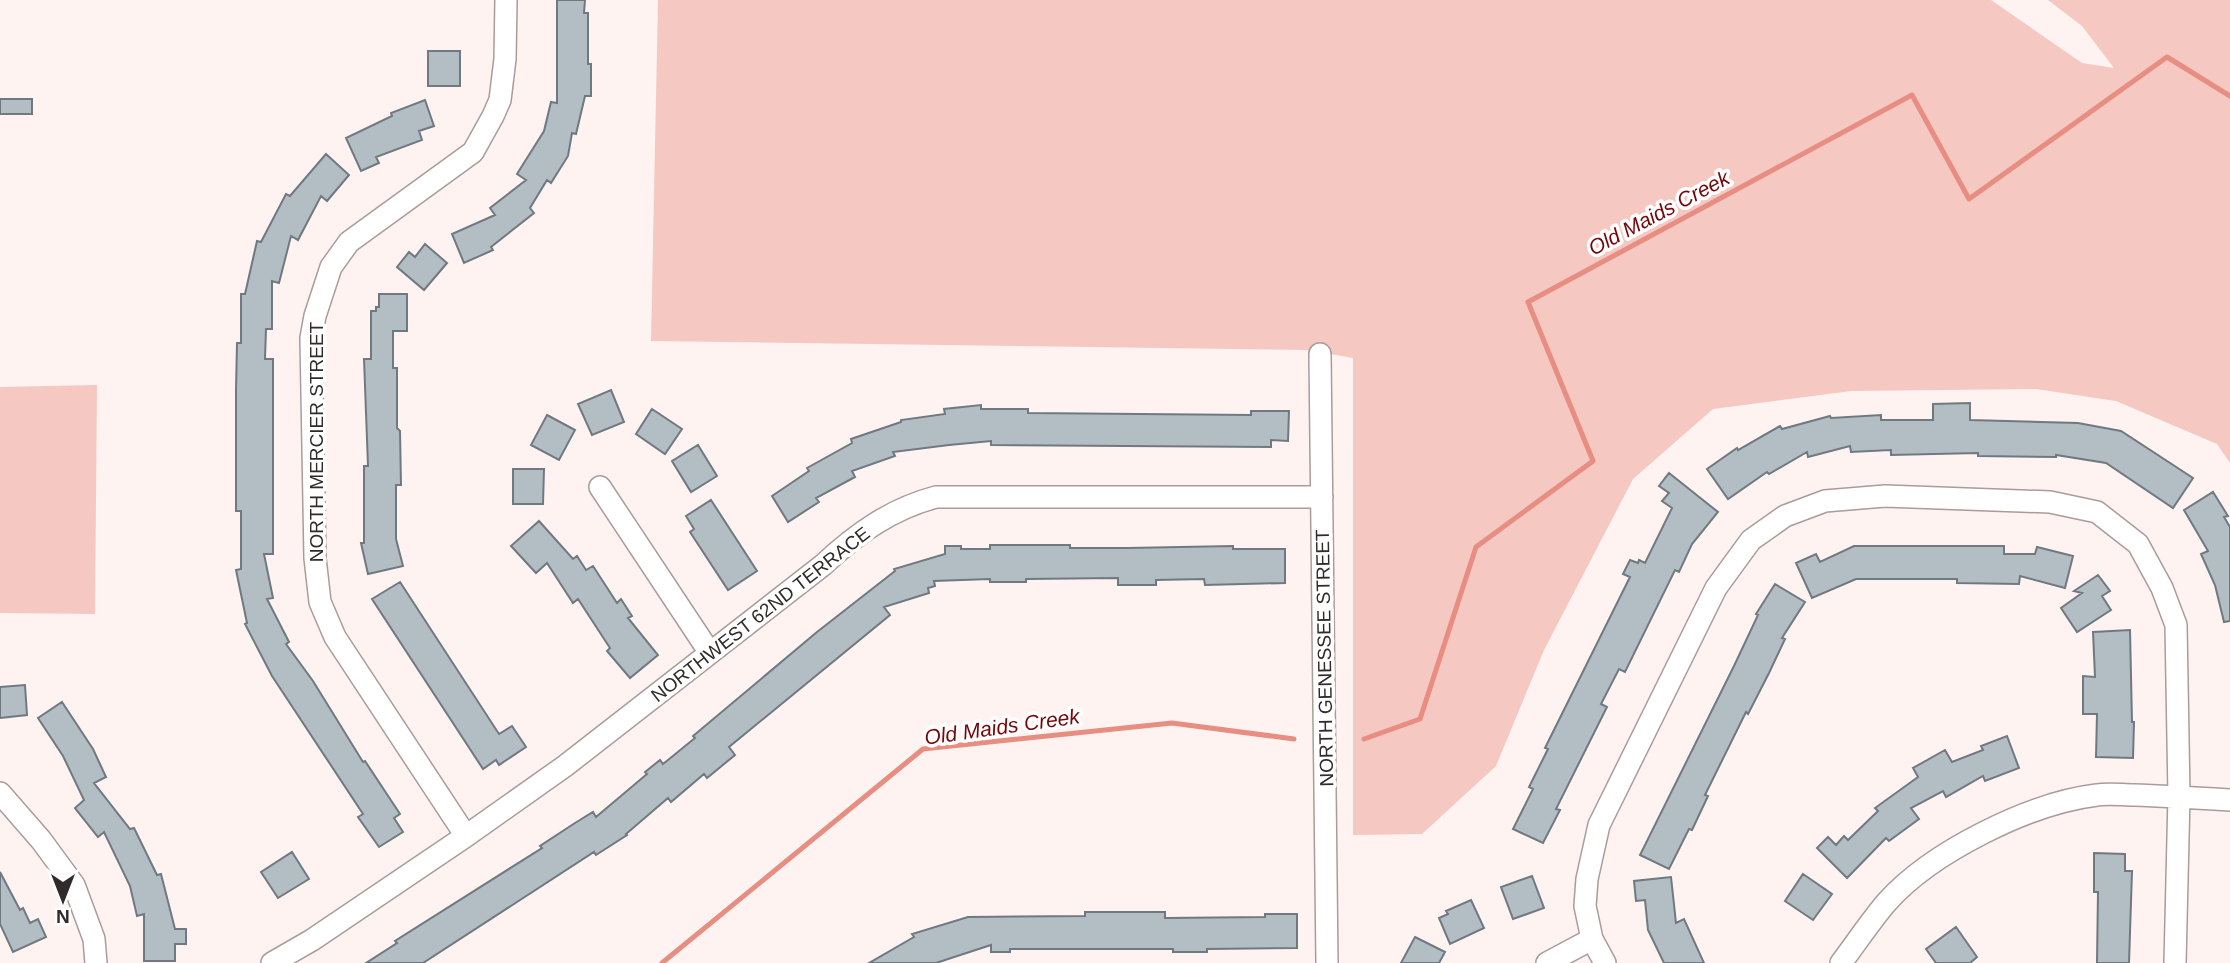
<svg xmlns="http://www.w3.org/2000/svg" width="2230" height="963" font-family="Helvetica,sans-serif">
<style>
.green{fill:#f5c8c1}
.lines{fill:none;stroke-linecap:round;stroke-linejoin:round}
.stream{stroke:#e78d82;stroke-width:5}
.building{fill:#b3bdc4;stroke:#707980;stroke-width:2}
.street-casing{stroke:#a99c9a;stroke-width:24}
.street{stroke:#fff;stroke-width:21}
.labels{text-anchor:middle;stroke-width:7;stroke-linejoin:round;paint-order:stroke}
.street-label{font-size:19px;fill:#302b2a;stroke:#fff}
.water-label{font-size:21px;font-style:italic;fill:#760609;stroke:#fff}
</style>
<rect width="100%" height="100%" fill="#fef3f1"/>
<!-- green -->
<path class="green" d="M658,0H1991L2082,63L2114,68L2082,26L2048,0H2230V463L2217,444L2116,401L2036,389L1851,391L1713,409L1633,479L1544,650L1496,766L1422,834L1353,835V358L1307,350L651,341Z
M97,385L95,614L0,613V387Z"/>
<g class="lines">
<!-- stream -->
<path class="stream" d="M1364,739L1420,719L1476,547L1593,461L1528,302L1912,95L1969,199L2167,57L2230,96
M662,963L923,749L1172,723L1294,739"/>
</g>
<!-- building -->
<path class="building" d="M557,0H585L584,13H588V64H591V96H585L576,134L572,133L568,156L551,183L547,180L530,208L534,213L491,247L493,250L464,263L452,234L495,215L490,208L526,180L517,174L544,131L551,102L557,103Z
M428,51H460V86H428Z
M0,99H32V114H0Z
M425,100L434,126L419,131L422,140L376,157L379,163L361,171L346,138L392,116L391,113Z
M326,154L349,175L327,201L321,196L298,240L291,236L279,283L272,281V329H266L265,359H273V554H264L273,598L267,599L289,642L286,644L313,681L363,762L365,761L400,814L394,818L403,832L379,847L358,817L363,814L272,676L245,624L247,623L236,570L241,569V511H236V390L237,343H241V294H245L257,241L261,242L286,194L290,196Z
M425,244L447,263L424,290L397,267L409,252L415,257Z
M379,294H407V331H393V368H397V428L400,431L401,485H396V539L403,566L368,574L361,543H364V466H368L364,359H371V311H376V307H379Z
M611,390L624,422L592,435L578,404Z
M1970,403V420L2078,423L2121,431L2193,478L2173,508L2106,463L2056,455V457L1978,456V453L1891,455V450L1851,452L1850,446L1808,457L1807,452L1769,474L1767,472L1728,499L1707,469L1737,448L1738,450L1780,426L1782,429L1830,416L1831,418L1881,415V420H1933V404Z
M981,405V409H1028V413L1251,415V411H1289L1288,441L1271,440V447L991,445V441L949,445L893,452L895,456L852,471L855,477L816,498L819,502L788,522L772,496L809,471L807,468L852,443L851,439L901,422V420L945,414L944,409Z
M652,409L682,429L665,454L636,434Z
M547,415L575,430L559,460L531,445Z
M698,445L717,476L691,492L672,461Z
M513,469H544L543,504H513Z
M1669,473L1718,512L1692,544L1679,572L1675,570L1625,672L1619,669L1601,704L1607,707L1556,809L1560,810L1543,843L1513,829L1533,789L1529,787L1548,749L1545,748L1630,577L1623,574L1630,560L1638,563L1639,560L1645,563L1672,508L1662,501L1669,493L1659,486Z
M2213,492L2228,516L2224,517L2230,527V621L2224,622L2215,585L2201,554L2208,551L2184,510Z
M711,500L757,571L728,590L690,532L694,529L686,516Z
M539,521L573,559L577,556L586,570L593,566L617,603L621,599L632,616L628,618L658,655L630,678L607,651L610,648L578,599L573,603L547,563L536,573L511,546Z
M990,545H1070V548H1127L1233,546V549H1285V583L1205,585L1204,579L1156,580V585H1118V578L1026,579V582H990V579L934,581L935,586L928,588L929,593L884,607L890,615L729,747L735,755L707,778L704,774L671,802L668,798L626,834L627,835L596,855L594,852L423,963H366L397,943L395,941L542,848L540,846L575,823L593,812L596,817L647,774L645,772L660,760L663,764L695,738L693,736L817,632L895,571L894,569L945,554V546H961V549H990Z
M1854,546H2004V554H2035L2037,547L2073,556L2065,588L2020,576L2019,584L1957,583V579H1856L1812,598L1796,563L1816,554L1820,562Z
M2098,575L2110,591L2102,596L2111,610L2077,632L2061,608L2082,593L2074,591Z
M400,582L499,734L512,726L526,747L499,765L496,760L483,769L372,599Z
M1775,584L1805,602L1782,638L1785,639L1769,673L1748,714L1746,712L1705,795L1708,796L1692,830L1689,829L1669,869L1640,855L1734,666L1758,615L1756,614Z
M2130,630L2132,722H2134L2133,758L2096,757L2097,714H2083V676L2095,677L2093,632Z
M25,685L27,715L0,718V687Z
M62,702L93,749L106,777L94,783L130,829L134,828L157,875L161,874L175,929H186V944H175V961H144V914L137,916L130,886L104,832L98,837L75,808L84,800L63,756L38,718Z
M2007,736L2019,768L1985,781L1983,776L1946,797L1943,791L1911,808L1919,819L1889,841L1886,838L1847,878L1817,848L1828,837L1836,845L1844,836L1848,840L1878,811L1875,808L1918,777L1913,768L1945,750L1952,762L1983,750L1981,746Z
M292,852L309,879L278,898L261,872Z
M2094,853L2125,854V871H2132L2129,963H2097L2098,892H2094Z
M0,872L20,910L23,908L30,923L38,919L46,937L13,952L0,924Z
M1803,874L1832,894L1813,920L1785,901Z
M1532,876L1544,908L1513,919L1501,887Z
M1671,877L1676,923L1684,919L1704,963H1664L1648,930L1645,900L1636,901L1634,881Z
M1471,900L1484,928L1450,944L1439,918L1448,914L1446,911Z
M1085,912H1165V918L1265,917V914H1297V948L1207,949V952H1173V949H1010V952H991V945L936,963H869L914,937L912,934L968,917L1085,916Z
M1956,927L1977,957L1970,963H1936L1926,949Z
M1415,937L1445,952L1439,963H1401Z"/>
<g class="lines">
<defs>
<path id="street" d="M1320,354L1327,963
M600,487L710,653
M0,793L41,840L74,885L94,939L96,963
M466,836L335,637L320,602L315,558L311,338L315,316L331,267L349,242L473,152L493,116L500,100L505,59L506,0
M272,963L312,940L466,836L565,766L823,565C856,534 891,509 936,497H1322
M1547,963L1592,939
M1605,963L1592,939L1585,906L1587,879L1599,825L1716,588L1751,540L1785,516L1825,501L1885,496L2050,502L2097,512L2138,544L2162,588L2176,625L2179,796L2175,963
M1841,963C1856,943 1870,922 1886,903C1931,852 2030,803 2097,795C2109,793 2122,795 2134,795C2166,796 2198,798 2230,800"/>
</defs>
<!-- street casing -->
<use href="#street" class="street-casing"/>
<!-- street -->
<use href="#street" class="street"/>
</g>
<g class="labels">
<!-- street labels -->
<g class="street-label">
<text transform="translate(316 442) rotate(-90)" y="7">NORTH MERCIER STREET</text>
<text transform="translate(760 614) rotate(-38)" y="7">NORTHWEST 62ND TERRACE</text>
<text transform="translate(1324 658) rotate(-91)" y="7">NORTH GENESSEE STREET</text>
</g>
<!-- water labels -->
<g class="water-label">
<text transform="translate(1659 213) rotate(-28)" y="7">Old Maids Creek</text>
<text transform="translate(1002 727) rotate(-8)" y="7">Old Maids Creek</text>
</g>
</g>
<!-- north arrow -->
<g transform="translate(63 900) rotate(180)" stroke="#ffffff" stroke-width="5" paint-order="stroke">
<path d="M0-5L12 26L0 18L-12 26Z" fill="#302b2a"/>
<text y="-10" font-size="19" font-weight="bold" text-anchor="middle" fill="#302b2a">N</text>
</g>
</svg>
